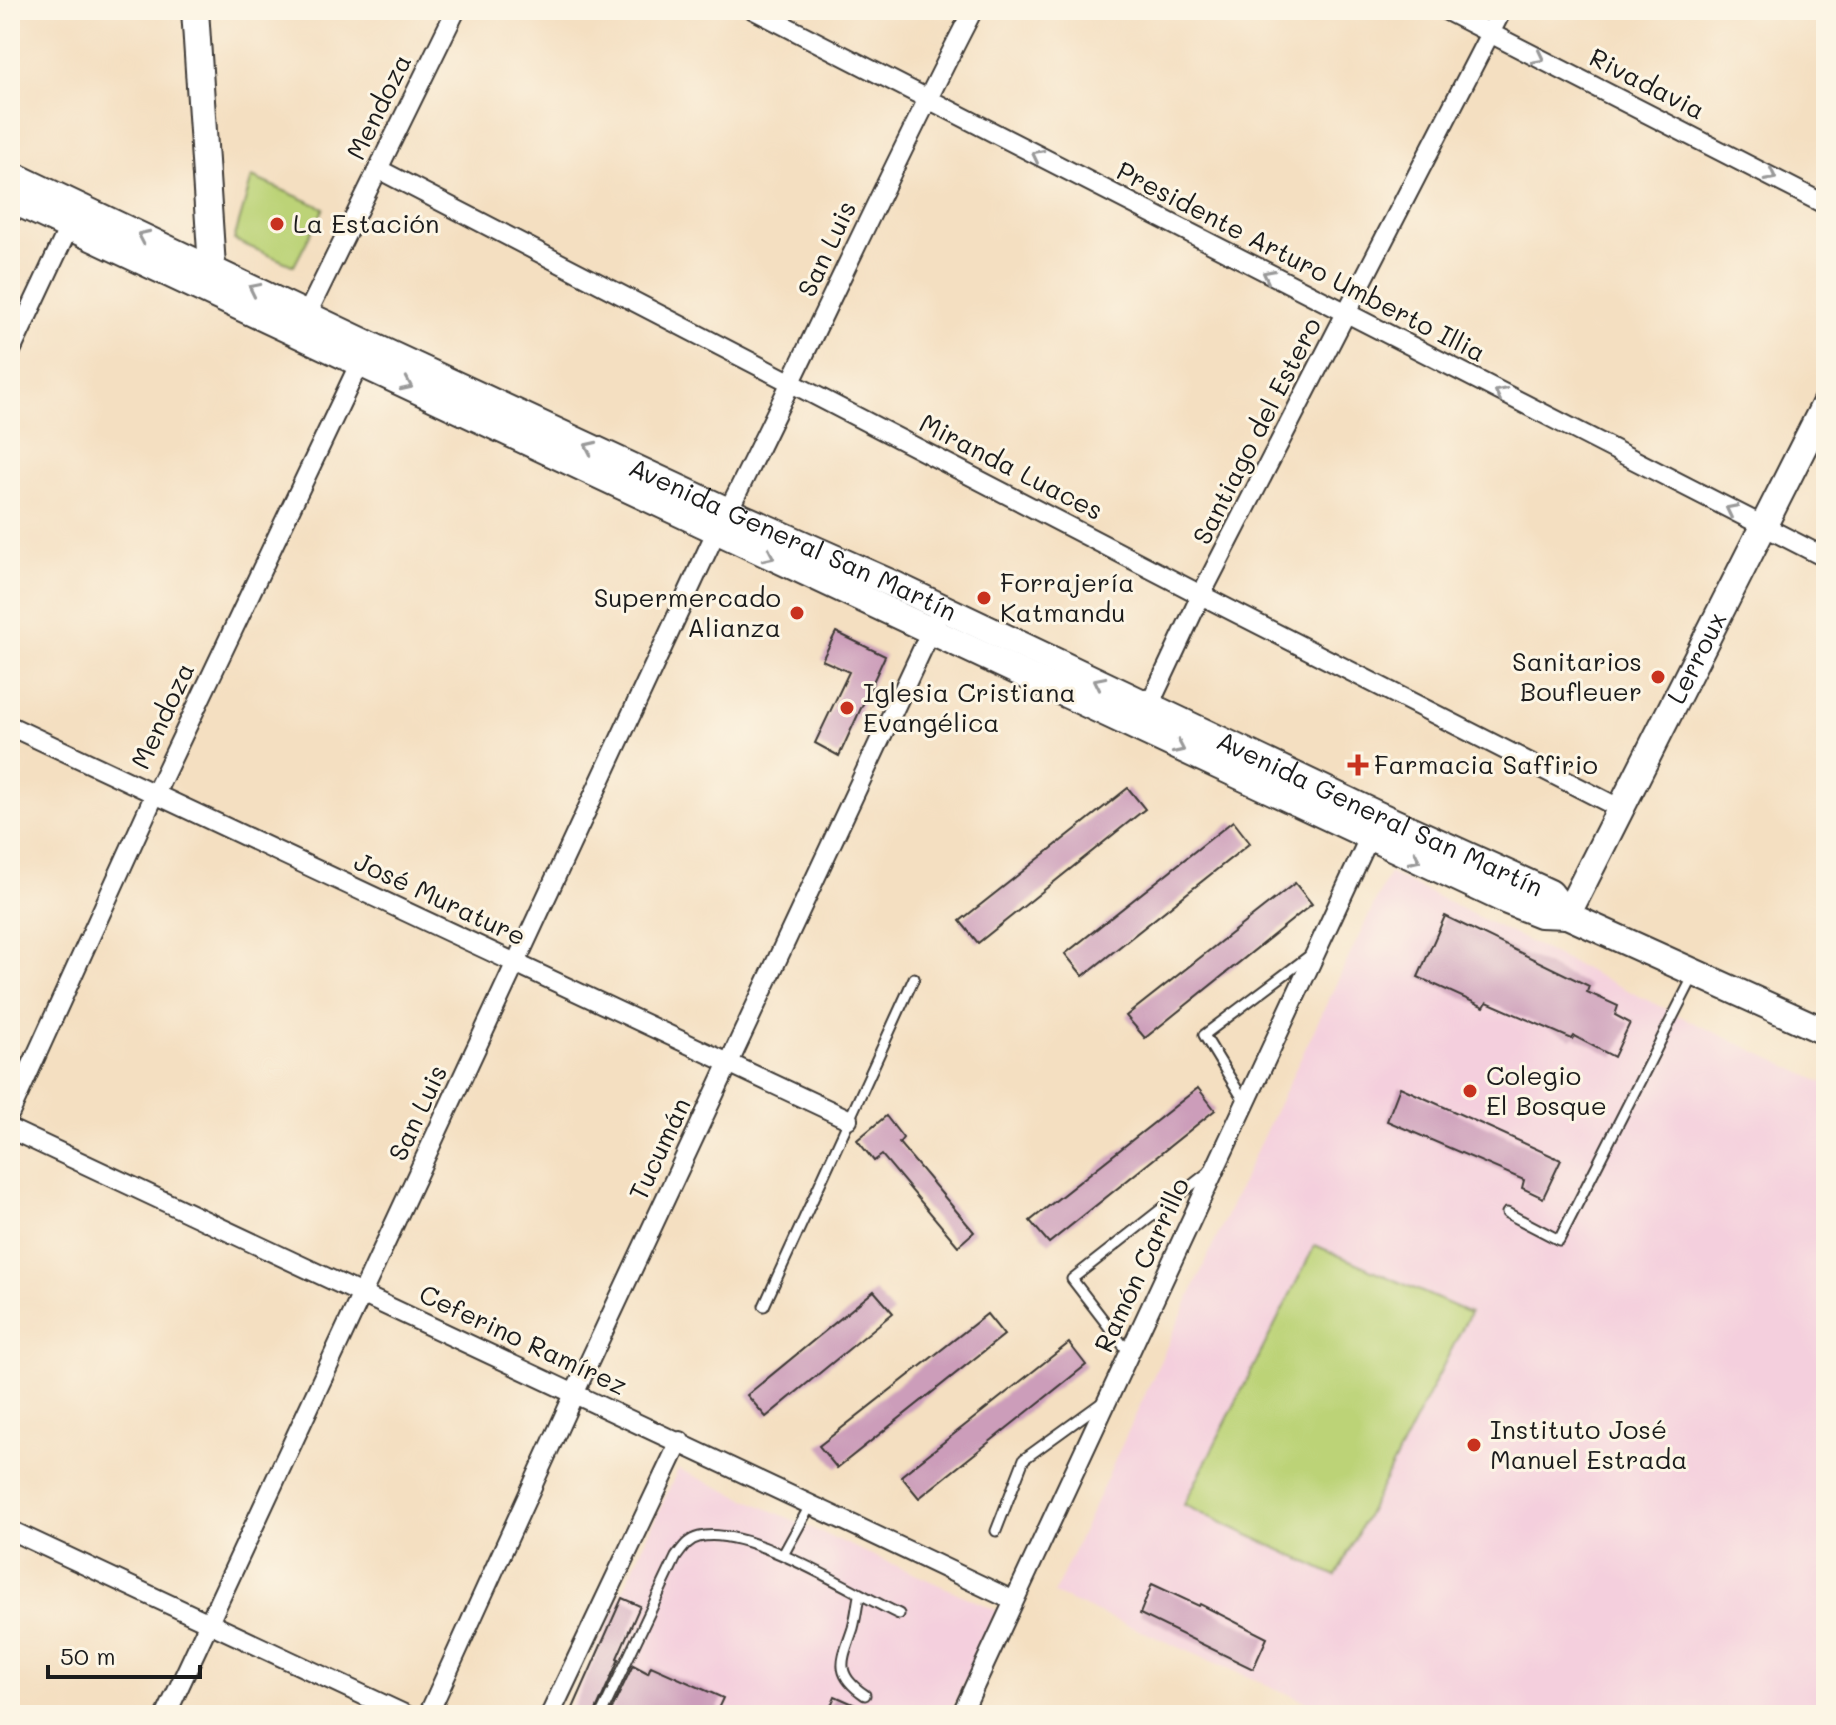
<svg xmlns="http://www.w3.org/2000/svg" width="1836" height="1725" font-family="Mali,sans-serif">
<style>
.built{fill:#f4cfdd}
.green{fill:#bcd377;stroke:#6c784a;stroke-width:2}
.building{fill:#cc9dba}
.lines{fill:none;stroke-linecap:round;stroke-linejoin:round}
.lane-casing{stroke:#3c3935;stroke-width:13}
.street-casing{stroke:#3c3935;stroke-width:22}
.secondary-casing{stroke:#3c3935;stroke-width:30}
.lane{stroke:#fff;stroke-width:9}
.street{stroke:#fff;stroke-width:18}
.secondary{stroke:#fff;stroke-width:26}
.oneway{stroke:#999}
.poi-dot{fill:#c8321e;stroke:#fcf5e5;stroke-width:3}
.labels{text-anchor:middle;stroke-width:6;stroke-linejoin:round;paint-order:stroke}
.street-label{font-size:26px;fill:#1c1c1c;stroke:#fcf5e5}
.poi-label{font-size:26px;fill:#1c1c1c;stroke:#fcf5e5;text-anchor:start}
</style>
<rect width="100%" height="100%" fill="#fcf5e5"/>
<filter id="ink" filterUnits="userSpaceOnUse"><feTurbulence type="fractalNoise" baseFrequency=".0125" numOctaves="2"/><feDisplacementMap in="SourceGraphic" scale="16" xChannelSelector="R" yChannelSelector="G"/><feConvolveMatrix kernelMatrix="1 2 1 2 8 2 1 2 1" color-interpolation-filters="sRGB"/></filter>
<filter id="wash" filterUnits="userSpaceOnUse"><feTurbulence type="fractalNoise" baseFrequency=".006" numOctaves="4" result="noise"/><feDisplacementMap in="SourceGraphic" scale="32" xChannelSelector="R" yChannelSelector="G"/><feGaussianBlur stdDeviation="1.8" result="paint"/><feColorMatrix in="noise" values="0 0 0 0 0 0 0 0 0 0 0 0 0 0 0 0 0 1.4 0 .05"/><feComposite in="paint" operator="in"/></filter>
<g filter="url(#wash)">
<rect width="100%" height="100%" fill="#f4dfc1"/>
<!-- built -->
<path class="built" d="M1389,873L1688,1020L1826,1084V1715H1308L1312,1704L1054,1594L1251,1162Z
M678,1469L998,1611L949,1715H566Z"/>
<!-- green -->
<path class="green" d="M252,177L324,208L294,266L234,240Z
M1315,1245L1470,1313L1336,1576L1184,1505Z"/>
<g id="blocks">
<!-- building -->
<path class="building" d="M836,632L885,656L839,756L815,743L849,672L822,660Z
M1128,788L1145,809L978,943L960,921Z
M1233,821L1250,843L1083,976L1065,954Z
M1295,883L1312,904L1145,1038L1126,1016Z
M1445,916L1589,986L1587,992L1618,1006L1615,1015L1630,1023L1614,1057L1574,1036L1572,1039L1487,1002L1484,1007L1418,977Z
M1400,1087L1561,1160L1543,1198L1522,1188L1524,1180L1387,1121Z
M1198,1088L1215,1110L1049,1243L1030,1221Z
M886,1116L903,1138L899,1143L974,1232L958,1246L882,1155L874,1161L857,1140Z
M874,1291L893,1313L766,1417L747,1395Z
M987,1314L1004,1335L837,1468L819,1446Z
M1069,1343L1086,1365L919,1498L901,1476Z
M1152,1584L1199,1606L1200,1604L1267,1638L1253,1669L1140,1614Z
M622,1598L640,1606L617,1658L619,1659L594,1715H570Z
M633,1665L648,1673L651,1666L723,1698L715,1715H609Z
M835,1696L878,1715H827Z"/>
</g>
</g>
<g filter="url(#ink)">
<use href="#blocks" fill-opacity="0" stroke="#3c3935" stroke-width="2"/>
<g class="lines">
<defs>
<path id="lane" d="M1246,1104L1204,1035L1309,956
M1507,1213L1559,1240L1694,975
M764,1306L914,978
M1129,1353L1072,1279L1211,1170
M996,1531L1024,1459L1104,1401
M783,1555L811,1504
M859,1596C857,1606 856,1617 853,1628C843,1659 832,1673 865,1695
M601,1715L676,1557C683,1548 687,1540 699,1537C748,1525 852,1592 899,1614"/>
<path id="street" d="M754,10L1826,558
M1445,10L1826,205
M378,169L1201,595L1621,809
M307,314L456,10
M10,353L69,227
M728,511C811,345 887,175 973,10
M1149,706L1201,595L1502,10
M10,726L848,1119
M10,1113L155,794L364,354
M10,1129C344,1287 680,1442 1014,1601
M10,1530L406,1715
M166,1715L716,532
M428,1715L575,1392L935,622
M550,1715L680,1441
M961,1715L1369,838"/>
<g id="secondary">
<path d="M195,10L213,282"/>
<path id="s1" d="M10,174L368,344L728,511L897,586L1374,813L1550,893L1567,915"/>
<path d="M10,199L1507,901L1540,914L1567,915L1826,1032"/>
<path id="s2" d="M1567,915L1826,402"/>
</g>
</defs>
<!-- lane casing -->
<use href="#lane" class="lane-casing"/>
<!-- street casing -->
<use href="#street" class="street-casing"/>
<!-- secondary casing -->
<use href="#secondary" class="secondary-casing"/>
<!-- lane -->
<use href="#lane" class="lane"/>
<!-- street -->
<use href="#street" class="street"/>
<!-- secondary -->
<use href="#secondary" class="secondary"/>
</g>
<!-- one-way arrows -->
<defs><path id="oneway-chevron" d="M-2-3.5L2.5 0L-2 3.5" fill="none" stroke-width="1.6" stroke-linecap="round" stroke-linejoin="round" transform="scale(2)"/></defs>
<g class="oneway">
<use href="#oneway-chevron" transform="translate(1539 58) rotate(27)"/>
<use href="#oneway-chevron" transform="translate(1037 155) rotate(-153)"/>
<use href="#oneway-chevron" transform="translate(1771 176) rotate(27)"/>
<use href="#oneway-chevron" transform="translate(143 236) rotate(-155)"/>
<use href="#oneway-chevron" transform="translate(1268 275) rotate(-153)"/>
<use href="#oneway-chevron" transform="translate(254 289) rotate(-154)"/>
<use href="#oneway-chevron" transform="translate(407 385) rotate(25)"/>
<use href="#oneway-chevron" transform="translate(1500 393) rotate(-153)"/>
<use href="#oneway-chevron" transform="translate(590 447) rotate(-155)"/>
<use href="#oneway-chevron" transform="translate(1731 510) rotate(-153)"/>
<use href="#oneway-chevron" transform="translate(769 556) rotate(25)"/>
<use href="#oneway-chevron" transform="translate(1099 682) rotate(-154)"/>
<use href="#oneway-chevron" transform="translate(1179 748) rotate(25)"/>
<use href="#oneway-chevron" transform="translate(1415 859) rotate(25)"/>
</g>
</g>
<!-- markers -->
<g class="poi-dot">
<circle cx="277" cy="224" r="8"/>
<circle cx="984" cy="598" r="8"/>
<circle cx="797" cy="613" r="8"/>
<circle cx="1658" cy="677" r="8"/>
<circle cx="847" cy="708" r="8"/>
<path d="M1354 753h8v8h8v8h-8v8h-8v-8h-8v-8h8z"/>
<circle cx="1470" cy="1091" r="8"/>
<circle cx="1474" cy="1445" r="8"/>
</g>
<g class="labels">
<!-- street labels -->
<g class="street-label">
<text transform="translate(1647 84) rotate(27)" y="9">Rivadavia</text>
<text transform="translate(379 107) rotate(-64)" y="9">Mendoza</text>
<text transform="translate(827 249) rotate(-65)" y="9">San Luis</text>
<text transform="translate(1301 262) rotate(27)" y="9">Presidente Arturo Umberto Illia</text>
<text transform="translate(1257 431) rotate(-63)" y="9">Santiago del Estero</text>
<text transform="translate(1011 467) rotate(27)" y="9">Miranda Luaces</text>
<text dy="9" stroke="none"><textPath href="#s1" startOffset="864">Avenida General San Martín</textPath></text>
<text dy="9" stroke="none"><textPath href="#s2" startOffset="288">Lerroux</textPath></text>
<text transform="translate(163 716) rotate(-65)" y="9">Mendoza</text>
<text dy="9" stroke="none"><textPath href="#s1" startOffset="1512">Avenida General San Martín</textPath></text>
<text transform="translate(440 899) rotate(25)" y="9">José Murature</text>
<text transform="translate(418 1113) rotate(-65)" y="9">San Luis</text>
<text transform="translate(660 1149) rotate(-65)" y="9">Tucumán</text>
<text transform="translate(1142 1265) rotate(-65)" y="9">Ramón Carrillo</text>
<text transform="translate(523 1340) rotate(25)" y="9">Ceferino Ramírez</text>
</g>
<!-- poi labels -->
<g class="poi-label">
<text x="293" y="233">La Estación</text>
<text x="1000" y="592">Forrajería<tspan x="1000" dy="30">Katmandu</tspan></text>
<text x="781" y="607" text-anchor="end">Supermercado<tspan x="781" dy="30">Alianza</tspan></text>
<text x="1642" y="671" text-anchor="end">Sanitarios<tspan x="1642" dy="30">Boufleuer</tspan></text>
<text x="863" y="702">Iglesia Cristiana<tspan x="863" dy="30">Evangélica</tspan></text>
<text x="1374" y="774">Farmacia Saffirio</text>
<text x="1486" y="1085">Colegio<tspan x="1486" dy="30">El Bosque</tspan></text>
<text x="1490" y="1439">Instituto José<tspan x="1490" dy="30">Manuel Estrada</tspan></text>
</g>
</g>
<!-- margin -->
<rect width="1836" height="1725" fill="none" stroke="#fcf5e5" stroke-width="40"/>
<!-- scale -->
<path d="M48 1665v12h152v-12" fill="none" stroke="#1c1c1c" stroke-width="4"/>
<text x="60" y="1665" font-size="24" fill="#1c1c1c" stroke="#fcf5e5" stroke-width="6" paint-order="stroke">50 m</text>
</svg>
